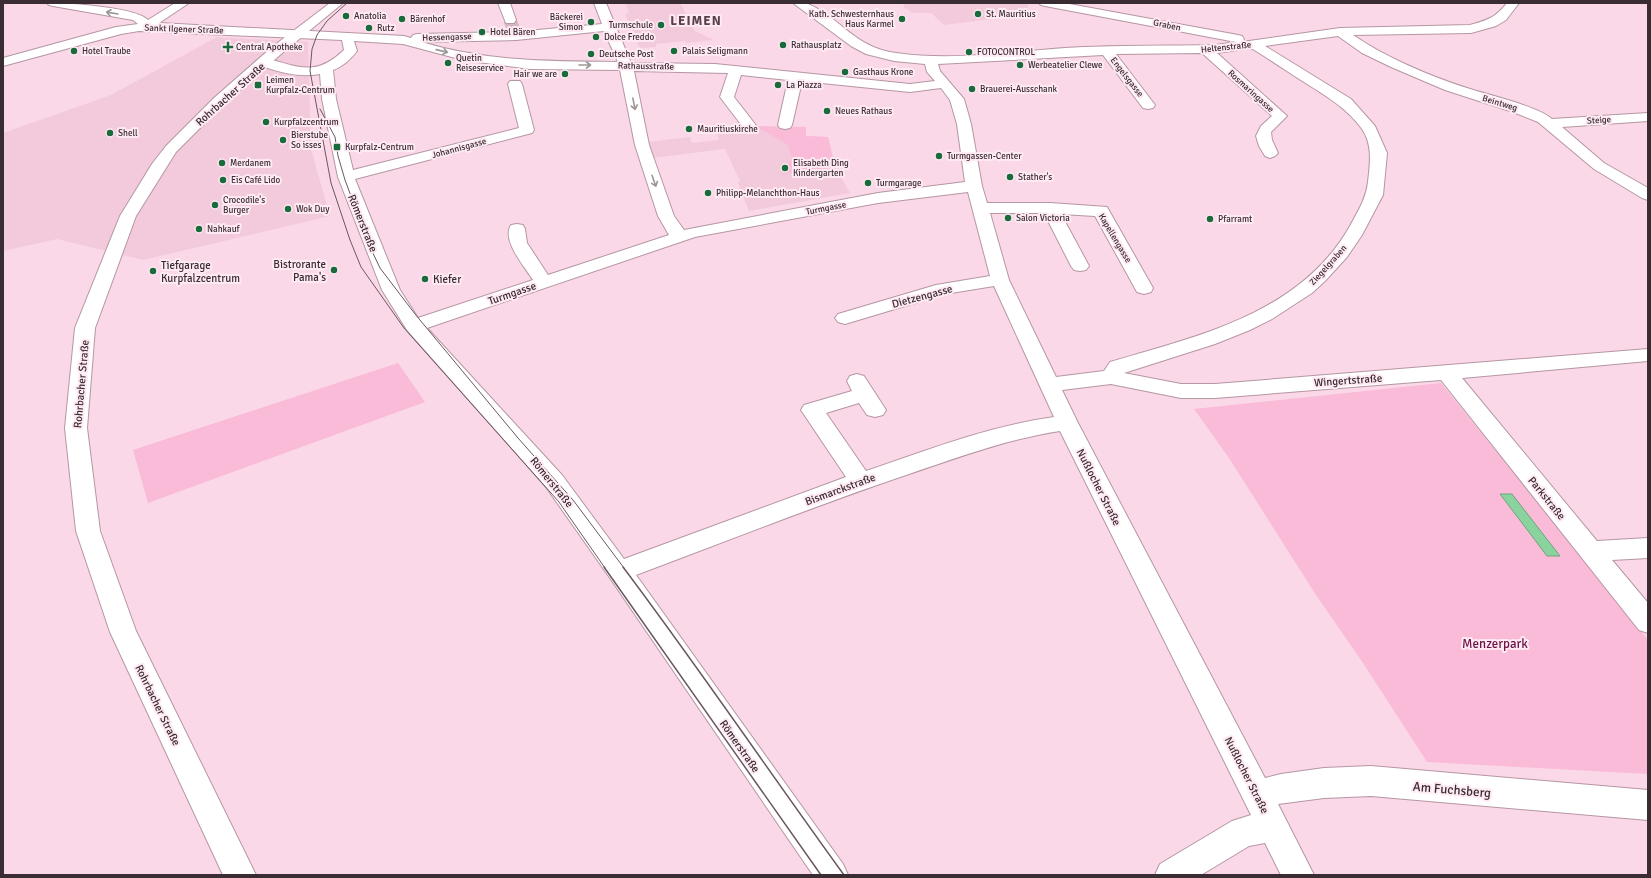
<svg xmlns="http://www.w3.org/2000/svg" width="1651" height="878" font-family="Signika,sans-serif">
<style>
.built{fill:#f3cadc}
.green{fill:#f9bbd7}
.water{fill:#8ad39f;stroke:#72a17e}
.lines{fill:none;stroke-linecap:round;stroke-linejoin:round}
.minor-tunnel{stroke:#d4b6c3;stroke-width:13;stroke-dasharray:13 6;stroke-linecap:butt}
.minor-casing{stroke:#b596a3;stroke-width:2}
.major-casing{stroke:#b596a3;stroke-width:2}
.minor{fill:#fff;fill-rule:evenodd}
.major{fill:#fff;fill-rule:evenodd}
.tram-far1{stroke:#6b5861;stroke-width:1}
.tram{stroke:#6b5861;stroke-width:1.5}
.oneway{stroke:#9c9698}
.poi-dot{fill:#1a6b3b;stroke:#ffeaf3;stroke-width:1.5}
.labels{text-anchor:middle;stroke-width:4;stroke-linejoin:round;paint-order:stroke}
.far-poi-label{font-size:9px;fill:#392c32;stroke:#ffeaf3;text-anchor:start}
.far-street-label{font-size:9px;fill:#392c32;stroke:#ffeaf3}
.street-label{font-size:11px;fill:#392c32;stroke:#ffeaf3}
.poi-label{font-size:11px;fill:#392c32;stroke:#ffeaf3;text-anchor:start}
.far-district-label{font-size:13px;font-weight:bold;letter-spacing:1px;fill:#5a3f4b;stroke:#ffeaf3}
.near-park-label{font-size:13px;fill:#6c1146;stroke:#ffeaf3}
.near-street-label{font-size:13px;fill:#392c32;stroke:#ffeaf3}
</style>
<rect width="100%" height="100%" fill="#fbd8e7"/>
<!-- built -->
<path class="built" d="M625,3H680L695,31L714,40L686,43L685,41L656,44V47L640,48L625,14L629,13Z
M902,3H1022L1029,5L1024,15L944,25L931,13H912L908,9L903,8L905,6Z
M217,37L308,42L311,149L330,216L143,260L57,239L3,251V133L111,95Z
M755,126L806,127V136L828,137L835,167L850,193L749,211L738,183L740,181L725,149L652,158L648,142L690,137L692,143L719,140L717,133L746,130Z"/>
<!-- green -->
<path class="green" d="M755,126L806,127V136L828,137L835,167L782,174L792,158L788,145Z
M398,363L425,402L148,503L133,450Z
M1441,383L1648,640V774L1427,762L1363,663L1314,592L1229,458L1194,409Z"/>
<!-- water -->
<path class="water" d="M1500,494H1512L1560,556H1547Z"/>
<g class="lines">
<!-- minor-tunnel -->
<path class="minor-tunnel" d="M510,20L515,33"/>
<defs>
<path id="minor" d="M47,3C67,3 136,7 148,20L175,3H189L159,23L404,36L411,38L413,35L417,34L516,32L602,24L594,3H606L631,63L715,64L910,84L935,81L927,72L925,64L894,61L866,54L851,46L793,3C798,3 804,2 808,4C841,18 855,48 896,53C952,61 1009,52 1065,48C1115,45 1166,46 1216,45L1236,42L1045,6L1041,5L1039,3H1064L1238,35L1242,36L1244,39L1242,42L1340,28L1470,25C1488,20 1495,18 1507,3H1519L1506,20L1496,26L1471,33L1353,35C1385,57 1429,76 1467,88C1488,95 1537,106 1552,119L1648,113V121L1562,127L1604,163L1648,188V200L1642,198L1594,169L1538,122L1513,112L1445,90L1391,67L1362,53L1338,36L1265,46L1351,99L1375,126L1387,153L1383,195L1362,235L1347,257L1326,280L1312,293L1272,319L1250,330L1215,344L1124,373L1181,384H1215L1648,349V361L1462,378L1597,541L1648,538V558L1612,560L1648,603V633L1639,630L1441,380L1215,398H1181L1111,384L1062,390L1078,423L1265,778L1281,774L1324,768L1371,766L1648,790V820L1371,796L1324,798L1278,804L1314,875H1281L1265,843L1249,846L1201,875H1155L1160,864L1232,821L1251,815L1060,431C1008,439 959,457 909,474C817,505 727,541 636,575L843,864L848,875H813L610,578L546,487L407,330L382,290L338,177L322,99L320,74C299,78 279,72 259,65L258,62L259,59L264,58C298,66 315,78 344,50L342,40L139,31L121,34L3,66V58L116,27L138,24L133,20L53,6L49,5ZM604,31L618,62C552,61 486,62 422,42L516,40ZM354,41L403,44L463,60L530,69L620,70L635,145L658,216L669,235L548,275L527,243L525,229L523,225L517,224L511,225C501,240 525,267 533,280L418,318L400,290L355,179L532,133L534,130L522,84L520,81H510L508,84L519,128L353,170L336,99L333,70C342,67 351,59 357,51ZM1251,48C1269,59 1287,71 1304,82C1326,96 1347,108 1362,129C1373,145 1370,164 1368,182C1366,199 1358,211 1350,226C1301,313 1199,336 1110,362L1104,371L1056,377L1009,280L990,213H1044L1071,266L1074,270L1080,271L1086,270L1089,266L1061,214L1095,216L1137,292L1144,294L1151,292L1153,288L1107,207L1050,203H987L982,186L971,124L964,99L940,71L938,64L1103,55L1143,108L1148,109L1153,108L1155,105L1116,54L1202,53L1272,116L1261,126L1256,136L1259,146L1265,156L1270,158L1275,156L1278,153L1272,140L1271,132L1287,116L1217,53ZM634,71L728,73L720,97L746,131L751,132L756,131L758,128L734,97L741,75L788,80L778,125L780,128L785,129L790,128L792,125L802,81L910,92L941,88L950,100L957,124L965,182L878,193L684,230L674,216L649,145ZM968,192L990,276L936,285L838,314L835,318L838,322L845,324L945,294L994,286L1054,417C989,426 928,450 866,471L826,413L859,403L867,415L875,417L883,415L886,410L864,376L857,374L850,376L847,381L852,391L804,405L801,410L846,477L624,559L562,475L427,328L695,237L878,203Z
M498,3H510L516,20L514,23H506Z"/>
<path id="major" d="M330,3H343L281,54L224,104L176,152L136,216L95,328L87,428L100,531L136,631L256,875H223L110,632L76,531L65,428L75,328L120,216L152,164L166,146L214,98L271,48Z"/>
</defs>
<!-- minor casing -->
<use href="#minor" class="minor-casing"/>
<!-- major casing -->
<use href="#major" class="major-casing"/>
<!-- minor -->
<use href="#minor" class="minor"/>
<!-- major -->
<use href="#major" class="major"/>
<!-- tram-far1 -->
<path class="tram-far1" d="M347,3L327,21L317,35L312,49L310,71L331,183L350,240L361,267L404,328L559,502L605,568
M320,109L335,137L338,156L345,180L370,247L380,268L415,314L518,438L573,500L624,568"/>
<!-- tram -->
<path class="tram" d="M604,567L821,875
M623,567C699,668 770,773 844,875"/>
</g>
<!-- one-way arrows -->
<defs><path id="oneway-shaft" d="M-6 0H5M1.5-3L5.5 0L1.5 3" fill="none" stroke-width="1.6" stroke-linecap="round" stroke-linejoin="round"/></defs>
<g class="oneway">
<use href="#oneway-shaft" transform="translate(112 13) rotate(-170)"/>
<use href="#oneway-shaft" transform="translate(442 51) rotate(13)"/>
<use href="#oneway-shaft" transform="translate(585 65)"/>
<use href="#oneway-shaft" transform="translate(634 104) rotate(79)"/>
<use href="#oneway-shaft" transform="translate(654 181) rotate(71)"/>
</g>
<!-- markers -->
<g class="poi-dot">
<circle cx="978" cy="14" r="4"/>
<circle cx="346" cy="16" r="4"/>
<circle cx="402" cy="19" r="4"/>
<circle cx="902" cy="19" r="4"/>
<circle cx="591" cy="22" r="4"/>
<circle cx="661" cy="25" r="4"/>
<circle cx="369" cy="28" r="4"/>
<circle cx="482" cy="32" r="4"/>
<circle cx="596" cy="37" r="4"/>
<circle cx="783" cy="45" r="4"/>
<path d="M226 41h4v4h4v4h-4v4h-4v-4h-4v-4h4z"/>
<circle cx="74" cy="51" r="4"/>
<circle cx="674" cy="51" r="4"/>
<circle cx="969" cy="52" r="4"/>
<circle cx="591" cy="54" r="4"/>
<circle cx="448" cy="63" r="4"/>
<circle cx="1020" cy="65" r="4"/>
<circle cx="845" cy="72" r="4"/>
<circle cx="565" cy="74" r="4"/>
<rect x="254" y="81" width="8" height="8" rx="2"/>
<circle cx="778" cy="85" r="4"/>
<circle cx="972" cy="89" r="4"/>
<circle cx="827" cy="111" r="4"/>
<circle cx="266" cy="122" r="4"/>
<circle cx="689" cy="129" r="4"/>
<circle cx="110" cy="133" r="4"/>
<circle cx="283" cy="140" r="4"/>
<rect x="333" y="143" width="8" height="8" rx="2"/>
<circle cx="939" cy="156" r="4"/>
<circle cx="222" cy="163" r="4"/>
<circle cx="785" cy="168" r="4"/>
<circle cx="1010" cy="177" r="4"/>
<circle cx="223" cy="180" r="4"/>
<circle cx="868" cy="183" r="4"/>
<circle cx="708" cy="193" r="4"/>
<circle cx="215" cy="205" r="4"/>
<circle cx="288" cy="209" r="4"/>
<circle cx="1008" cy="218" r="4"/>
<circle cx="1210" cy="219" r="4"/>
<circle cx="199" cy="229" r="4"/>
<circle cx="334" cy="270" r="4"/>
<circle cx="153" cy="271" r="4"/>
<circle cx="425" cy="279" r="4"/>
</g>
<g class="labels">
<!-- far-poi labels -->
<g class="far-poi-label">
<text x="894" y="17" text-anchor="end">Kath. Schwesternhaus<tspan x="894" dy="10">Haus Karmel</tspan></text>
<text x="986" y="17">St. Mauritius</text>
<text x="354" y="19">Anatolia</text>
<text x="583" y="20" text-anchor="end">Bäckerei<tspan x="583" dy="10">Simon</tspan></text>
<text x="410" y="22">Bärenhof</text>
<text x="653" y="28" text-anchor="end">Turmschule</text>
<text x="377" y="31">Rutz</text>
<text x="490" y="35">Hotel Bären</text>
<text x="604" y="40">Dolce Freddo</text>
<text x="791" y="48">Rathausplatz</text>
<text x="236" y="50">Central Apotheke</text>
<text x="82" y="54">Hotel Traube</text>
<text x="682" y="54">Palais Seligmann</text>
<text x="977" y="55">FOTOCONTROL</text>
<text x="599" y="57">Deutsche Post</text>
<text x="456" y="61">Quetin<tspan x="456" dy="10">Reiseservice</tspan></text>
<text x="1028" y="68">Werbeatelier Clewe</text>
<text x="853" y="75">Gasthaus Krone</text>
<text x="557" y="77" text-anchor="end">Hair we are</text>
<text x="266" y="83">Leimen<tspan x="266" dy="10">Kurpfalz-Centrum</tspan></text>
<text x="786" y="88">La Piazza</text>
<text x="980" y="92">Brauerei-Ausschank</text>
<text x="835" y="114">Neues Rathaus</text>
<text x="274" y="125">Kurpfalzcentrum</text>
<text x="697" y="132">Mauritiuskirche</text>
<text x="118" y="136">Shell</text>
<text x="291" y="138">Bierstube<tspan x="291" dy="10">So isses</tspan></text>
<text x="345" y="150">Kurpfalz-Centrum</text>
<text x="947" y="159">Turmgassen-Center</text>
<text x="230" y="166">Merdanem</text>
<text x="793" y="166">Elisabeth Ding<tspan x="793" dy="10">Kindergarten</tspan></text>
<text x="1018" y="180">Stather's</text>
<text x="231" y="183">Eis Café Lido</text>
<text x="876" y="186">Turmgarage</text>
<text x="716" y="196">Philipp-Melanchthon-Haus</text>
<text x="223" y="203">Crocodile's<tspan x="223" dy="10">Burger</tspan></text>
<text x="296" y="212">Wok Duy</text>
<text x="1016" y="221">Salon Victoria</text>
<text x="1218" y="222">Pfarramt</text>
<text x="207" y="232">Nahkauf</text>
</g>
<!-- far-street labels -->
<g class="far-street-label">
<text transform="translate(1167 25) rotate(12)" y="3">Graben</text>
<text transform="translate(184 29) rotate(2)" y="3">Sankt Ilgener Straße</text>
<text transform="translate(447 37) rotate(-2)" y="3">Hessengasse</text>
<text transform="translate(1226 47) rotate(-6)" y="3">Heltenstraße</text>
<text transform="translate(646 66) rotate(1)" y="3">Rathausstraße</text>
<text transform="translate(1127 77) rotate(52)" y="3">Engelsgasse</text>
<text transform="translate(1251 91) rotate(42)" y="3">Rosmaringasse</text>
<text transform="translate(1500 103) rotate(17)" y="3">Beintweg</text>
<text transform="translate(1599 120) rotate(-4)" y="3">Steige</text>
<text transform="translate(459 148) rotate(-15)" y="3">Johannisgasse</text>
<text transform="translate(826 208) rotate(-11)" y="3">Turmgasse</text>
<text transform="translate(1115 238) rotate(59)" y="3">Kapellengasse</text>
<text transform="translate(1328 265) rotate(-48)" y="3">Ziegelgraben</text>
</g>
<!-- street labels -->
<g class="street-label">
<text transform="translate(230 94) rotate(-42)" y="4">Rohrbacher Straße</text>
<text transform="translate(363 223) rotate(68)" y="4">Römerstraße</text>
<text transform="translate(512 293) rotate(-19)" y="4">Turmgasse</text>
<text transform="translate(922 296) rotate(-15)" y="4">Dietzengasse</text>
<text transform="translate(1348 380) rotate(-4)" y="4">Wingertstraße</text>
<text transform="translate(81 384) rotate(-85)" y="4">Rohrbacher Straße</text>
<text transform="translate(552 482) rotate(51)" y="4">Römerstraße</text>
<text transform="translate(1099 487) rotate(63)" y="4">Nußlocher Straße</text>
<text transform="translate(840 489) rotate(-20)" y="4">Bismarckstraße</text>
<text transform="translate(1547 498) rotate(51)" y="4">Parkstraße</text>
<text transform="translate(158 705) rotate(64)" y="4">Rohrbacher Straße</text>
<text transform="translate(740 746) rotate(55)" y="4">Römerstraße</text>
<text transform="translate(1247 775) rotate(63)" y="4">Nußlocher Straße</text>
</g>
<!-- poi labels -->
<g class="poi-label">
<text x="326" y="268" text-anchor="end">Bistrorante<tspan x="326" dy="13">Pama's</tspan></text>
<text x="161" y="269">Tiefgarage<tspan x="161" dy="13">Kurpfalzcentrum</tspan></text>
<text x="433" y="283">Kiefer</text>
</g>
<!-- far-district labels -->
<g class="far-district-label">
<text x="696" y="25">LEIMEN</text>
</g>
<!-- near-park labels -->
<g class="near-park-label">
<text x="1495" y="648">Menzerpark</text>
</g>
<!-- near-street labels -->
<g class="near-street-label">
<text transform="translate(1452 789) rotate(5)" y="5">Am Fuchsberg</text>
</g>
</g>
<!-- border -->
<rect width="1651" height="878" fill="none" stroke="#392c32" stroke-width="8"/>
</svg>
